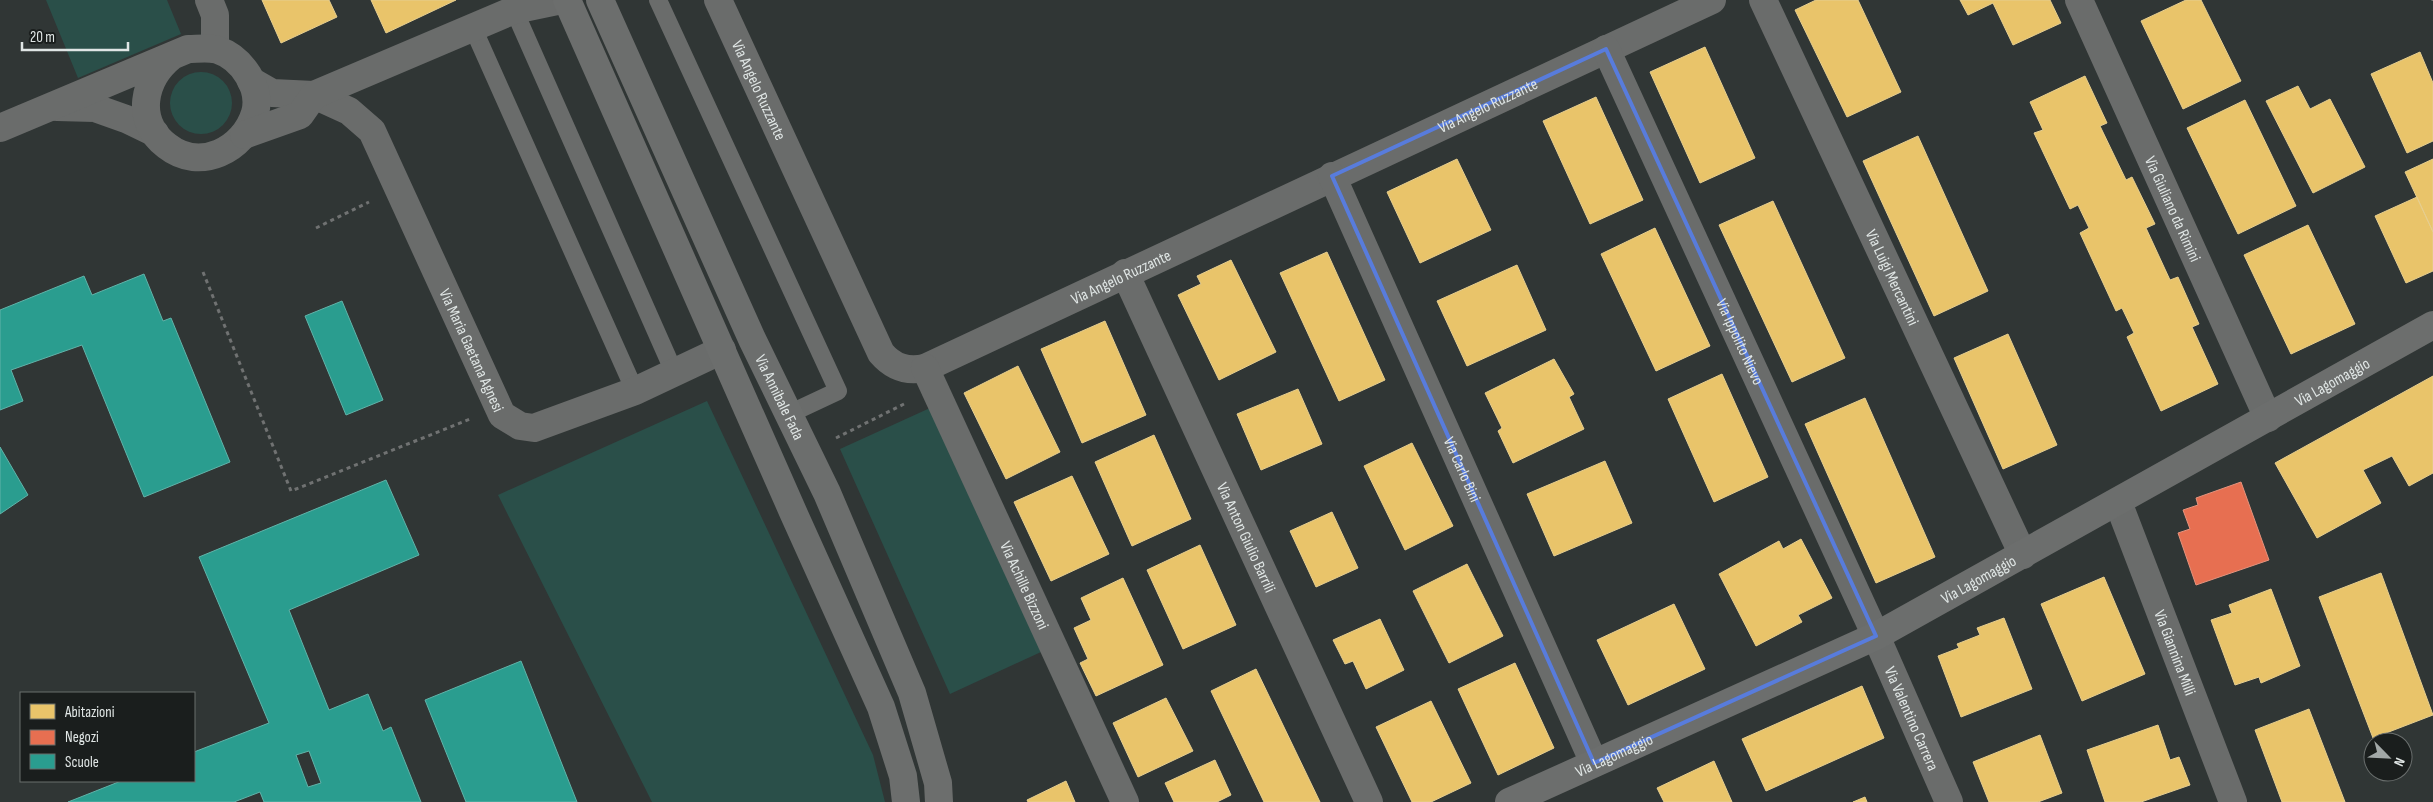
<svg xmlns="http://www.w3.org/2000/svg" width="2433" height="802" font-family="'Sofia Sans Condensed',sans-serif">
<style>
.green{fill:#2a4f49}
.homes{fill:#e9c46a;stroke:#e6ce8f}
.shops{fill:#e76f51;stroke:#e5937d}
.schools{fill:#2a9d8f;stroke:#61b3a9;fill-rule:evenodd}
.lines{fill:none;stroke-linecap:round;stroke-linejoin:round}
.path{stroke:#707272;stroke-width:3;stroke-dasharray:4 4;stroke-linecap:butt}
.lane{stroke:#6a6c6b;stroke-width:18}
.street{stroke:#6a6c6b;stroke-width:28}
.secondary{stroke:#6c6e6d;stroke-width:28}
.marked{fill:none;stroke:#587cdc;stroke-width:4;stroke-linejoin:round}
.labels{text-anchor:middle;stroke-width:5;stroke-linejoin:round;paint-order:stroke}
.street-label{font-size:16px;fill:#e0e6e5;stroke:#1a1e1d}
</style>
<rect width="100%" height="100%" fill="#303635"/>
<!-- green -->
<path class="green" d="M46,0H167L181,34L78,78Z
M170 103a31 31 0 1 1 62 0a31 31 0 1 1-62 0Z
M707,401L873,755L885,802H652L498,495Z
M930,408L1041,652L950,694L840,449Z"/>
<!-- homes -->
<path class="homes" d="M262,0H329L337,17L281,43Z
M371,0H456L386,33Z
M1816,0H1858L1901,92L1847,117L1795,10Z
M1960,0H2050L2061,23L2013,45L1993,3L1968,15Z
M2186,0H2201L2241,81L2183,109L2141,21Z
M1705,47L1755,158L1700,183L1650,72Z
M2420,52L2433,83V141L2407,153L2371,74Z
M2085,76L2107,123L2100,126L2126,180L2132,177L2155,224L2146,228L2170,280L2178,277L2199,324L2192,327L2218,384L2161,411L2127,337L2134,333L2122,308L2116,311L2080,233L2089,228L2078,205L2070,209L2034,133L2043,130L2030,102Z
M2298,86L2310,109L2330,99L2365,167L2313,193L2266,101Z
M1596,97L1643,200L1590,224L1543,121Z
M2245,100L2296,206L2238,234L2187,128Z
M1918,136L1988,291L1934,316L1863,161Z
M1457,159L1491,230L1420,263L1387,192Z
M2433,159V232L2405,172Z
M2417,197L2433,232V271L2406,283L2375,216Z
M1773,201L1845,358L1792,382L1719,225Z
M2308,225L2355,324L2291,354L2244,255Z
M1655,228L1710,346L1656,371L1601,254Z
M1327,252L1385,380L1339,401L1280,273Z
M1231,260L1276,352L1219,380L1178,295L1201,284L1197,276Z
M1517,265L1546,330L1467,366L1437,301Z
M1105,321L1146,415L1082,443L1041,349Z
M2008,334L2057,445L2003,469L1954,358Z
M1554,359L1574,394L1569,397L1584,429L1513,463L1498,431L1502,428L1485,393Z
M1018,366L1060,452L1006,479L964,393Z
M1722,374L1768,477L1714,502L1668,399Z
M2433,376V473L2409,486L2392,456L2363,470L2381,503L2317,538L2275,463Z
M1298,389L1322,444L1261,470L1237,414Z
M1865,398L1935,557L1876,583L1805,424Z
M1154,435L1191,519L1132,546L1095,462Z
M1412,443L1453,526L1405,550L1364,466Z
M1605,461L1632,523L1554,556L1527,494Z
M1072,476L1109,554L1051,581L1014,502Z
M1332,512L1358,568L1316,587L1290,531Z
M1801,539L1832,598L1798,615L1802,622L1756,646L1719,574L1779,541L1783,549Z
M1200,545L1236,625L1183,649L1147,570Z
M1467,564L1503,636L1449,663L1413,591Z
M2381,573L2433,715L2373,738L2319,597Z
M2104,577L2145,674L2082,701L2041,604Z
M1123,578L1163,665L1096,696L1080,663L1088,659L1074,628L1091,620L1081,598Z
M2271,589L2300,666L2261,683L2259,677L2235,685L2211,620L2232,613L2229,605Z
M1674,604L1705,669L1628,705L1597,640Z
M2004,618L2032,689L1961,717L1938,656L1959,648L1957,644L1980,635L1977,628Z
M1380,619L1404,670L1366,689L1353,661L1345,664L1333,640Z
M1515,663L1554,748L1498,775L1458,689Z
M1256,669L1320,802H1264L1211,691Z
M1862,686L1884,738L1766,791L1742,739Z
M1166,698L1193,751L1138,777L1113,723Z
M1431,701L1471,783L1431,802H1412L1376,727Z
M2309,709L2345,802H2282L2255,730Z
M2158,725L2170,760L2179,757L2190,785L2141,802H2105L2087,750Z
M2040,735L2062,793L2038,802H1989L1973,762Z
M1215,760L1231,795L1217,802H1174L1165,783Z
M1714,761L1732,802H1664L1657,788Z
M1066,781L1075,802H1028L1027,800Z
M1865,797L1867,802H1853Z"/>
<!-- shops -->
<path class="shops" d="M2241,482L2269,560L2196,585L2178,533L2190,529L2183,510L2198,505L2196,498Z"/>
<!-- schools -->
<path class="schools" d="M144,274L163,321L171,318L230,462L144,497L82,345L11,370L23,401L0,410V310L84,276L92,295Z
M342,301L383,400L346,415L305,316Z
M0,447L28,495L0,514Z
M386,480L419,555L289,610L329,710L368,694L383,731L391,727L421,802H264L260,792L234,802H68L121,781H194V752L269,723L199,557ZM309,751L321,783L308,787L296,755Z
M521,661L577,802H466L425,700Z"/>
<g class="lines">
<!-- path -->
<path class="path" d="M2433,0V1
M316,228L369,202
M203,272L291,491L470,419
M836,438L906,403"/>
<!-- lane -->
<path class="lane" d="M658,0L838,391L789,414
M514,10L674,372
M473,28L635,391"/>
<!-- street -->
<g class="street">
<path d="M209,0L215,15V49"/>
<path id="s1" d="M718,0L881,353C893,367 907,372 925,368L1712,0"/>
<path id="s2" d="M1763,0L2023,555"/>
<path id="s3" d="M2079,0L2268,418"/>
<path id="s4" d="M1606,49L1876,636L1949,802"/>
<path id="s5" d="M251,81L272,93L314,95L349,111L372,131L502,415L520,426L534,428L635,391L722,350"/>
<path d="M57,107L95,108L126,119L155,133"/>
<path d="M0,128L188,49C197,49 209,47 218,50C242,58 262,88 255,113C244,150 200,172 167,146C134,121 143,79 172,56"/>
<path d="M244,135L300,115L314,95L514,10L562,0"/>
<path id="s6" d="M1332,176L1594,763"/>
<path id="s7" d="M1125,273L1369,802"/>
<path id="s8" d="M925,368L1125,802"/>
<path id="s9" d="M2118,502L2233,802"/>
</g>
<!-- secondary -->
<g class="secondary">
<path d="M567,0L793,512L881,707L903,776L906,802"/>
<path id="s10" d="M600,0L752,339L827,493L912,693L938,783L939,802"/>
<path id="s11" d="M1509,802L1876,636L2433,325"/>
</g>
</g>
<!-- marked area -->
<path class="marked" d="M1606,49L1876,636L1594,763L1332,176Z"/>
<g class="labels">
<!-- street labels -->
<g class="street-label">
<text dy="6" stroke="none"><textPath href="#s1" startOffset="99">Via Angelo Ruzzante</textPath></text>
<text dy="6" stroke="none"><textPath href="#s1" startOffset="1059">Via Angelo Ruzzante</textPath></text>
<text dy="6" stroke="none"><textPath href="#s3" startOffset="229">Via Giuliano da Rimini</textPath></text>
<text dy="6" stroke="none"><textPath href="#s1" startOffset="654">Via Angelo Ruzzante</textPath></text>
<text dy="6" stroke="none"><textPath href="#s2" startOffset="306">Via Luigi Mercantini</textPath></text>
<text dy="6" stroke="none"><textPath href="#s4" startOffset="322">Via Ippolito Nievo</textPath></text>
<text dy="6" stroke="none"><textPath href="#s5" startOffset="376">Via Maria Gaetana Agnesi</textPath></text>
<text dy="6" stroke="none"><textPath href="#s11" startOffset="925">Via Lagomaggio</textPath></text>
<text dy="6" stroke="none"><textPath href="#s10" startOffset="436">Via Annibale Fada</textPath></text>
<text dy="6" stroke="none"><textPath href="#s6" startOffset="321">Via Carlo Bini</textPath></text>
<text dy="6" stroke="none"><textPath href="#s7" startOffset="291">Via Anton Giulio Barrili</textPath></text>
<text dy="6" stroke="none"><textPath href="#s11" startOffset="520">Via Lagomaggio</textPath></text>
<text dy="6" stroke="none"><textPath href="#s8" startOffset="239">Via Achille Bizzoni</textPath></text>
<text dy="6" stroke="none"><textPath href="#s9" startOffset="161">Via Giannina Milli</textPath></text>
<text dy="6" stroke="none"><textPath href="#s4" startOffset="736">Via Valentino Carrera</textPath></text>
<text dy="6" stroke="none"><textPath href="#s11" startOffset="115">Via Lagomaggio</textPath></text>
</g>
</g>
<!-- legend -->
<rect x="20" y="692" width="175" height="90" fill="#1a1e1d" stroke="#696e6d"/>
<rect x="30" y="704" width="25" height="15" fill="#e9c46a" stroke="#696e6d"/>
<text x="65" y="717" font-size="15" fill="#e0e6e5">Abitazioni</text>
<rect x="30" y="730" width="25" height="15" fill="#e76f51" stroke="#696e6d"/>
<text x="65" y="742" font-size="15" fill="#e0e6e5">Negozi</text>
<rect x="30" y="754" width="25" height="15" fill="#2a9d8f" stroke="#696e6d"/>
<text x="65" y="767" font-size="15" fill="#e0e6e5">Scuole</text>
<!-- north arrow -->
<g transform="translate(2388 757) rotate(114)"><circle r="24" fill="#1a1e1d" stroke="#696e6d"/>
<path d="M0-4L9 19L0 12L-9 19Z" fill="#a2a8a7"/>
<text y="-8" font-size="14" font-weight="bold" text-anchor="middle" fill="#e0e6e5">N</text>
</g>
<!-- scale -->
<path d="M22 42v8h106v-8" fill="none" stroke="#e0e6e5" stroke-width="2.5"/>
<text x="30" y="42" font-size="15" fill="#e0e6e5" stroke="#1a1e1d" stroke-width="4" paint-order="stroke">20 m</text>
</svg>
